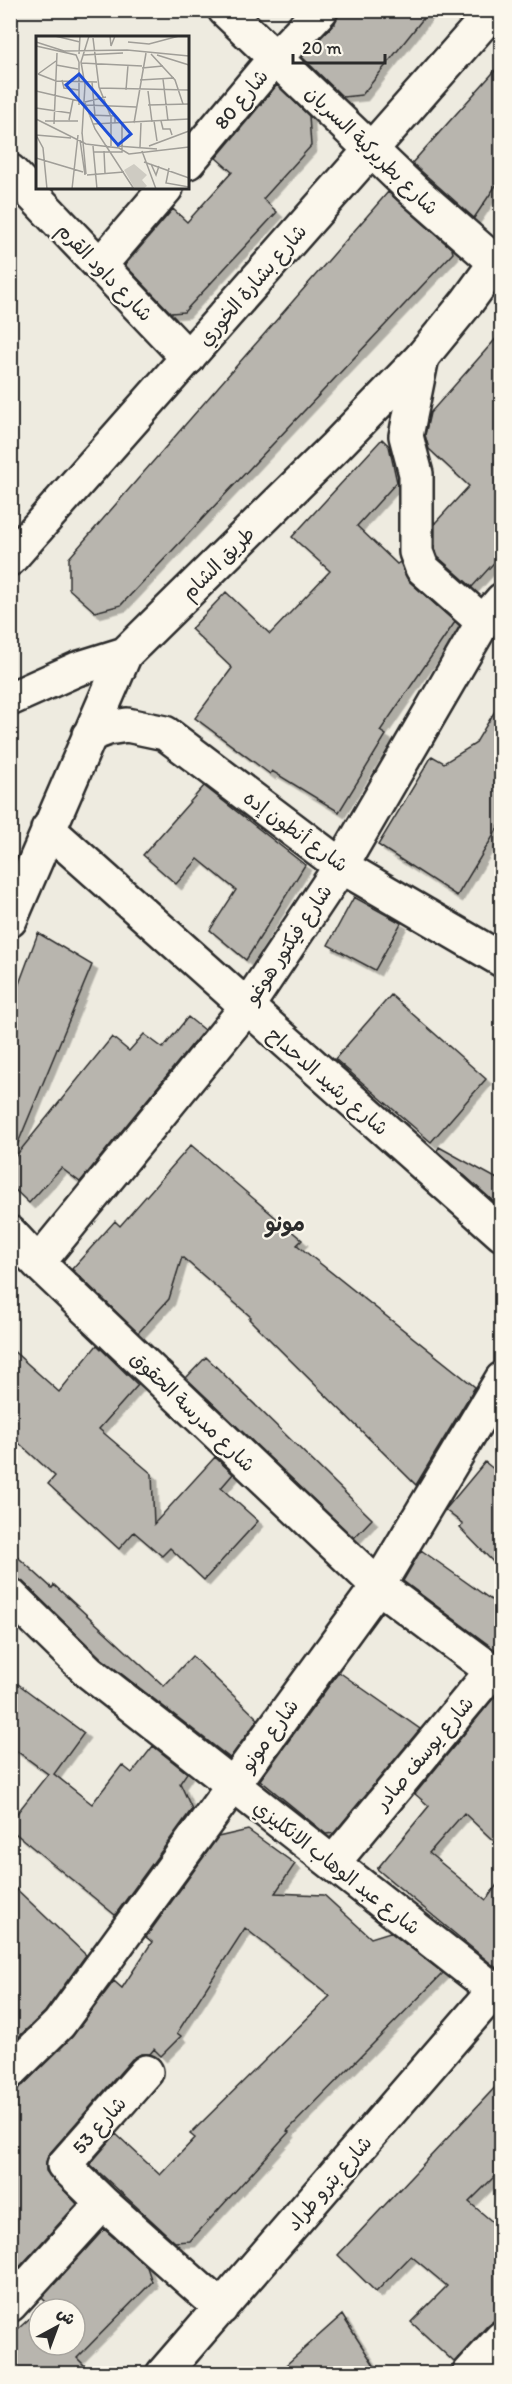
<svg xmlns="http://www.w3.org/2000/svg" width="512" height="2384" font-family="Itim,'Playpen Sans Arabic',sans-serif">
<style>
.building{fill:#b8b5ae;stroke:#2b2b2b;stroke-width:1.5;filter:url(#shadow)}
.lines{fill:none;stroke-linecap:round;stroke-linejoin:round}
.minor-casing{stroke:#2b2b2b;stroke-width:38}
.major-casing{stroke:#2b2b2b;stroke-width:38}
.minor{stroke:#fbf7ec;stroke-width:33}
.major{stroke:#fbf7ec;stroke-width:33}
.labels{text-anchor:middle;stroke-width:4.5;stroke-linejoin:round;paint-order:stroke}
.street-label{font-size:20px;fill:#2b2b2b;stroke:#fbf7ec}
.neighbourhood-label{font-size:21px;font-weight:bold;fill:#2b2b2b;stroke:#fbf7ec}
.inset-road{fill:none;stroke:#a09e98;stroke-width:1.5}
.view{fill:#1d4ed8;fill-opacity:0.15;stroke:#1d4ed8;stroke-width:3}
.inset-edge{fill:none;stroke:#2b2b2b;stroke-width:3}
</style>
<defs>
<filter id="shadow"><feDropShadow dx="5.5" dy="5.5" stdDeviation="0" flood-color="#0004"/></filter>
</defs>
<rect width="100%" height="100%" fill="#eeebe0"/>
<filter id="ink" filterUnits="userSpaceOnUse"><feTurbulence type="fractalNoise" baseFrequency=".0167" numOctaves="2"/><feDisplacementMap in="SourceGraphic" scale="12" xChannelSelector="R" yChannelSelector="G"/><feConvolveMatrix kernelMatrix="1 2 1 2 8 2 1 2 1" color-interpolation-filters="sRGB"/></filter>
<g filter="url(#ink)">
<!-- building -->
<path class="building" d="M339,10H430L362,95L343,97L302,57L335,23Z
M501,64V178L474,218L412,163Z
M277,85L309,116L311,146L263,199L277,212L184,312L171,313L125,265L173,209L187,222L232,172L216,158Z
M388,192L452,249L453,253L121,605L95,612L69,589V558Z
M501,333V555L472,587L438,557L435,549V523L469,486L429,449L425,435L430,413Z
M382,439L389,446L397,482L357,526L397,564L400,562L410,582L455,622L380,731L386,735L339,812L272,771L270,774L195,718L232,668L191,629L226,592L270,634L330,571L292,537Z
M501,701V823L457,896L378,845L432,756L444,763L475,744Z
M204,786L305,865L246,960L210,930L236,890L198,859L176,884L143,855Z
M354,897L401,923L375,970L328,945Z
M38,933L92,965L11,1160L10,1008Z
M391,995L486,1079L431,1142L335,1059Z
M188,1017L204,1030L80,1182L61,1168L29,1203L10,1185V1163L112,1037L129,1051L144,1034L163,1048Z
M191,1145L302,1240L297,1245L475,1387L416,1485L249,1319L251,1317L182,1257L169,1299L138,1333L72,1269L115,1221L120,1226Z
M439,1147L501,1181V1208L437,1151Z
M97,1345L138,1385L99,1429L152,1474L154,1524L215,1457L233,1474L221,1488L258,1521L204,1580L170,1548L162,1556L134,1532L119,1549L48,1484L55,1476L10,1435V1348L59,1392Z
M206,1357L372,1519L354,1538L186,1378Z
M485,1462L501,1475V1570L460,1528L463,1524L445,1510Z
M10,1550L52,1588L54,1585L164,1686L192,1656L258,1719L230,1758L101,1658L23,1582L10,1577Z
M421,1550L501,1607V1654L403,1581Z
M339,1672L420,1729L334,1833L326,1834L260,1780Z
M10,1678L84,1733L54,1774L92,1804L122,1765L132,1773L153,1746L187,1773L180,1783L192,1809L115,1915L10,1829V1822L48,1774L10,1746Z
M496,1695L501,1696V1848L464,1813L429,1853L486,1900L501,1879V1972L377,1869L429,1806L415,1794Z
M248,1830L295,1864L275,1893L324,1895L371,1938L390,1932L443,1973L287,2131L289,2132L190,2241L175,2242L90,2164L116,2134L160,2175L195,2138L190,2134L330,1996L245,1928L177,2033L181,2036L161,2056L154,2049L150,2054H141L132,2059L50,2153L46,2162V2171L77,2204L14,2273L10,2269V2090L23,2085L72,2037L114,1981L122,1988L152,1942L146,1937L218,1837Z
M10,1883L86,1955L45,2012L10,2045Z
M501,2081V2170L469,2202L501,2229V2315L488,2325L454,2362L411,2322L447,2286L411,2256L376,2292L338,2255Z
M104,2229L147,2267L152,2282L77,2358L92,2373H10V2336L39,2310V2345H75V2309H40L47,2303L42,2298Z
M342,2315L379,2373H277Z"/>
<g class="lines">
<defs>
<path id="minor" d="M225,10L413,190L502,268
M188,162L276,57L321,10
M10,171L188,358
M101,264L166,188
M422,357L406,436L416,474V552L422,568L483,622
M89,735L108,728L127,725L165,733L341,866L502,960
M48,829L502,1234
M10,920L125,654
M10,1233L38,1263L378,1586L502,1678
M38,1263L246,1008L341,866L483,622L502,600
M10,1595L89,1672L502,1996
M333,1863L493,1670
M10,2072L59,2024L378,1586L502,1379
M146,2072L64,2165L103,2203L221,2308
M10,2305L103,2203
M163,2374L494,1991
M469,2374L502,2338"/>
<path id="major" d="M10,559L494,10
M10,699L77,669L125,654L335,447L422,357L467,302L502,254"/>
</defs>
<!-- minor casing -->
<use href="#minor" class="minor-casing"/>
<!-- major casing -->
<use href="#major" class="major-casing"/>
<!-- minor -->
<use href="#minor" class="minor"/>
<!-- major -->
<use href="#major" class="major"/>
</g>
</g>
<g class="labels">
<!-- street labels -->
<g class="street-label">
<text transform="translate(241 99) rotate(-50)" y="7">شارع 80</text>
<text transform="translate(372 150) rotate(44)" y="7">شارع بطريركية السريان</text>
<text transform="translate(105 272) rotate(46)" y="7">شارع داود القرم</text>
<text transform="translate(252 285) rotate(-49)" y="7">شارع بشارة الخوري</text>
<text transform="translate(218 563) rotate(-45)" y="7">طريق الشام</text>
<text transform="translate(296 831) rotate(36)" y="7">شارع أنطون إده</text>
<text transform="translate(288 944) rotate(-56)" y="7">شارع فيكتور هوغو</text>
<text transform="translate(328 1081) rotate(41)" y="7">شارع رشيد الدحداح</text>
<text transform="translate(193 1411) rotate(44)" y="7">شارع مدرسة الحقوق</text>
<text transform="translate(269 1735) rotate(-54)" y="7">شارع مونو</text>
<text transform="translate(424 1753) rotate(-50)" y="7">شارع يوسف صادر</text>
<text transform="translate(337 1867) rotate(38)" y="7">شارع عبد الوهاب الانكليزي</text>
<text transform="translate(99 2125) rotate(-48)" y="7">شارع 53</text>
<text transform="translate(329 2183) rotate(-49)" y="7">شارع بترو طراد</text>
</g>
<!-- neighbourhood labels -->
<g class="neighbourhood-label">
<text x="285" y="1231">مونو</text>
</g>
</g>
<!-- overview -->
<g transform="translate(36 36)">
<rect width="153" height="153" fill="#eeebe0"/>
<path d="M98,128L111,139L106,144L111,150L107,153H99L88,134Z" fill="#cecbc2"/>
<path class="inset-road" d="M19,0L44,6M74,0L75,10L79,0M57,2L63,51L75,81V110M0,6L28,15L91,14L153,20M92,6L113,8L143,0M0,10L40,19L43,26M43,18L44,0M115,18L139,44L147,68M47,19L87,17M121,19L153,29M45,27L106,30M20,29L42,33M106,32L127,30M2,38L20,45L61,46M2,38L20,25M127,43L132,85M26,44L28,52L43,54M104,44L138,42M56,46L59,80M63,52L153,54M90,54L92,29M0,55L43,65M112,55L116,86M49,66L70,61M49,67L59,93L98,153M43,69V26M50,69L100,71M112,69L153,68M0,72L34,77M53,79L79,80V88M0,83L50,108L83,112L93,118L153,111M33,84L37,64M9,85H42M118,85L121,105M125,85L127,93H134L136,99M98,87L110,17M18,88L21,17M57,88L153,83M46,96L50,138M46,98L49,49L45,26L53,0M0,99L7,112L11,153M0,99L35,102M44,104L49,139M57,110L61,153M81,110L121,113M113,110L153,95M104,111L105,87M68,115L69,137M106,115L120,153M57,116H86V88M0,122L47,136M108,126L153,142M115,128L120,139L123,130M133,132L130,147L153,151M51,139L88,136M60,152H98M36,153L42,99"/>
<path class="view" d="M43,38L95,98L82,109L30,49Z"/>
<rect width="153" height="153" class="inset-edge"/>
</g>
<!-- margin -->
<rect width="512" height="2384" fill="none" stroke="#fbf7ec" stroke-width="36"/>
<rect x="18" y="18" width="476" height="2348" fill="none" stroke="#2b2b2b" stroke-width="2" filter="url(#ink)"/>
<!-- north arrow -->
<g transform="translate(57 2327) rotate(41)"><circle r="28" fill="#fbf7ec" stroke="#a8a59f" stroke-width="1.5"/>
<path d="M0-4.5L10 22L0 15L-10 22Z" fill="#2b2b2b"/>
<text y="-9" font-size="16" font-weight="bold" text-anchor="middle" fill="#2b2b2b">ش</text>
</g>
<!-- scale -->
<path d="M293 54v9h92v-9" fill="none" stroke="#2b2b2b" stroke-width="3"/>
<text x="302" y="54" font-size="18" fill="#2b2b2b" stroke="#fbf7ec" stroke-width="4.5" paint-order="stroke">20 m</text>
</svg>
